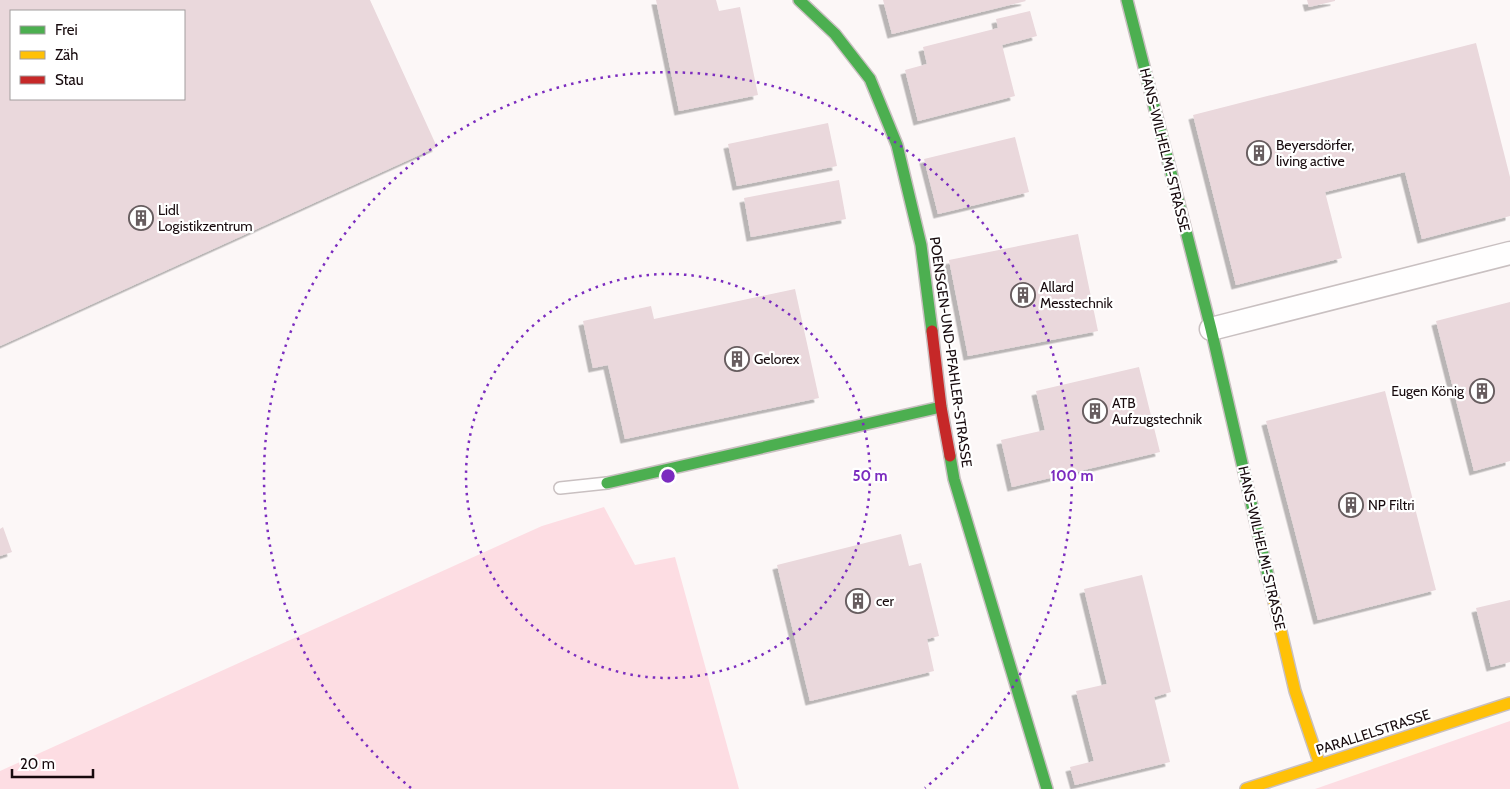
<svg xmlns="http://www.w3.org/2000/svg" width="1510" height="789" font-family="Cabin,sans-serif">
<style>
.green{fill:#fddde3}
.building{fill:#ead8dc;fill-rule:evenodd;filter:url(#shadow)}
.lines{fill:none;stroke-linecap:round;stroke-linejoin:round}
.lane-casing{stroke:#c9c0c1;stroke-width:14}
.street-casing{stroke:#c9c0c1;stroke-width:25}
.fast-casing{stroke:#c9c0c1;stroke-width:14}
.slow-casing{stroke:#c9c0c1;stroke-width:14}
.jam-casing{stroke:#c9c0c1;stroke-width:14}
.lane{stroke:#fffefe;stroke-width:11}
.street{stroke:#fffefe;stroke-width:22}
.fast{stroke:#4caf50;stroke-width:11}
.slow{stroke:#ffc107;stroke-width:11}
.jam{stroke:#c62828;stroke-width:11}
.ring{fill:none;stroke:#7b2cbf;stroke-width:2.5;stroke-dasharray:2.5 5}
.labels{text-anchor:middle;stroke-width:4.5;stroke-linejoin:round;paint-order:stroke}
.poi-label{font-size:14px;fill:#170a0d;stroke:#fff;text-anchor:start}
.street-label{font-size:14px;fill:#170a0d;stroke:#fff}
.centre{fill:#7b2cbf;stroke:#fff;stroke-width:2.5}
.ring-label{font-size:15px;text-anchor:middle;font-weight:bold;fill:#7b2cbf;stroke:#fff;stroke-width:4.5;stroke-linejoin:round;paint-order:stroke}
</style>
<defs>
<filter id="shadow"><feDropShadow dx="-4.5" dy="4.5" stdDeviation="0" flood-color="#0004"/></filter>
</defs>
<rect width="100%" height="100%" fill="#fcf7f7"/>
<!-- green -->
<path class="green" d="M604,507L635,565L675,557L739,789H0V771L542,526Z
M1510,721V789H1315Z"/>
<!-- building -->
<path class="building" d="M0,0H370L437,147L0,346ZM11,11H184V99H11Z
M656,0H716L719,11L740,7L758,95L679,111Z
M883,0H1025L1026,1L892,34Z
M1307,0H1335V1L1309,7Z
M1030,11L1037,36L1002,45L1015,96L918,121L905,70L927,64L923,47L998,28L996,19Z
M1476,43L1510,177V216L1422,239L1405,172L1325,192L1342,258L1236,285L1193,115Z
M828,123L837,166L737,186L728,144Z
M1015,137L1029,192L938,214L924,159Z
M839,180L846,219L751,237L744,198Z
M1078,234L1098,331L968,356L949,260Z
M795,289L819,398L625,439L608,365L593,368L583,321L651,306L654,319Z
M1510,302V461L1474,471L1436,321Z
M1139,367L1160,452L1012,487L1001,440L1045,430L1036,391Z
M1385,391L1436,590L1318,620L1266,421Z
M3,527L12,552L0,556V529Z
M901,534L909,566L921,563L939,636L927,639L934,671L810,701L777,565Z
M1142,575L1171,692L1154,697L1170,762L1075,785L1070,767L1094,761L1076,691L1107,684L1084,589Z
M1510,600V662L1491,667L1476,608Z"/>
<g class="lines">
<defs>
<path id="lane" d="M560,488L607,483"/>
<path id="street" d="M1211,329L1510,253"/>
<path id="fast" d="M799,0L835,34L870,79L897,145L921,245L932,331
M1127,0L1211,329L1272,593
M950,456L954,479L1047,789
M607,483L941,407"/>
<path id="slow" d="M1272,593L1295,691L1320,765
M1246,789L1510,703"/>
<path id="jam" d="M932,331L941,407L950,456"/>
</defs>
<!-- lane casing -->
<use href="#lane" class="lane-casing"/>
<!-- street casing -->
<use href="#street" class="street-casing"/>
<!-- fast casing -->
<use href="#fast" class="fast-casing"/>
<!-- slow casing -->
<use href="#slow" class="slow-casing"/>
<!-- jam casing -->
<use href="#jam" class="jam-casing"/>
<!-- lane -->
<use href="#lane" class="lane"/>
<!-- street -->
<use href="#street" class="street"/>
<!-- fast -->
<use href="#fast" class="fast"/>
<!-- slow -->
<use href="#slow" class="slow"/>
<!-- jam -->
<use href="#jam" class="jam"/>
</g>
<!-- distance rings -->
<g class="ring">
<circle cx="668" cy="476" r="202"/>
<path d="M411 788A404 404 0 1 1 925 788"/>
</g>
<!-- icons -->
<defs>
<symbol id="building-ring" viewBox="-11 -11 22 22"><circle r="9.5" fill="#fff" stroke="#675d5f" stroke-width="1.5"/><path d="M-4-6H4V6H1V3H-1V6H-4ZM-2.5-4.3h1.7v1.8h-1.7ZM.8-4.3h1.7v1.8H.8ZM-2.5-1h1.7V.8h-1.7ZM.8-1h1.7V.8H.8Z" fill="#675d5f"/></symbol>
</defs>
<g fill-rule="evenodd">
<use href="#building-ring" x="1245" y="139" width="28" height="28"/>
<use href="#building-ring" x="127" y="204" width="28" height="28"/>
<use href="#building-ring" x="1009" y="281" width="28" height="28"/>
<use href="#building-ring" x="723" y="345" width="28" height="28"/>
<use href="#building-ring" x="1468" y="377" width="28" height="28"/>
<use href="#building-ring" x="1081" y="397" width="28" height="28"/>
<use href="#building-ring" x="1337" y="491" width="28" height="28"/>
<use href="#building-ring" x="844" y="587" width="28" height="28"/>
</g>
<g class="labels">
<!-- poi labels -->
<g class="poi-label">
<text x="1276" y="150">Beyersdörfer,<tspan x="1276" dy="16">living active</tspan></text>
<text x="158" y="215">Lidl<tspan x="158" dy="16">Logistikzentrum</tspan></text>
<text x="1040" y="292">Allard<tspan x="1040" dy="16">Messtechnik</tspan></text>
<text x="754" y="364">Gelorex</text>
<text x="1464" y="396" text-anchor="end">Eugen König</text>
<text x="1112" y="408">ATB<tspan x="1112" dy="16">Aufzugstechnik</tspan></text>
<text x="1368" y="510">NP Filtri</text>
<text x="876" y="606">cer</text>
</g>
<!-- street labels -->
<g class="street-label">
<text transform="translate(1165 150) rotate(76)" y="5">HANS-WILHELMI-STRASSE</text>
<text transform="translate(951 352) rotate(82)" y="5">POENSGEN-UND-PFAHLER-STRASSE</text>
<text transform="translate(1262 548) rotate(77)" y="5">HANS-WILHELMI-STRASSE</text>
<text transform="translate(1373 732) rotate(-18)" y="5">PARALLELSTRASSE</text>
</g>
</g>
<circle cx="668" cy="476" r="8" class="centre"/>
<g class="ring-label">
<text x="870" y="481">50 m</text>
<text x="1072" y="481">100 m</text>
</g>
<!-- legend -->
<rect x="10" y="10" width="175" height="90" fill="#ffffff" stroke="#a29d9e"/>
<rect x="20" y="26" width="25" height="8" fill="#4caf50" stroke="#a29d9e"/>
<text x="55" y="35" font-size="15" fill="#170a0d">Frei</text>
<rect x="20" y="51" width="25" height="8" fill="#ffc107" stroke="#a29d9e"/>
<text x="55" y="60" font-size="15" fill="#170a0d">Zäh</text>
<rect x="20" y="76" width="25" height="8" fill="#c62828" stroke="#a29d9e"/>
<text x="55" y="85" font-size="15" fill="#170a0d">Stau</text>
<!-- scale -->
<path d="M12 769v8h81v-8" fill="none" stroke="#170a0d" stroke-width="2.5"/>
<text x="20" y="769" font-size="15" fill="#170a0d" stroke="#ffffff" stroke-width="4" paint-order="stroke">20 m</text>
</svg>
